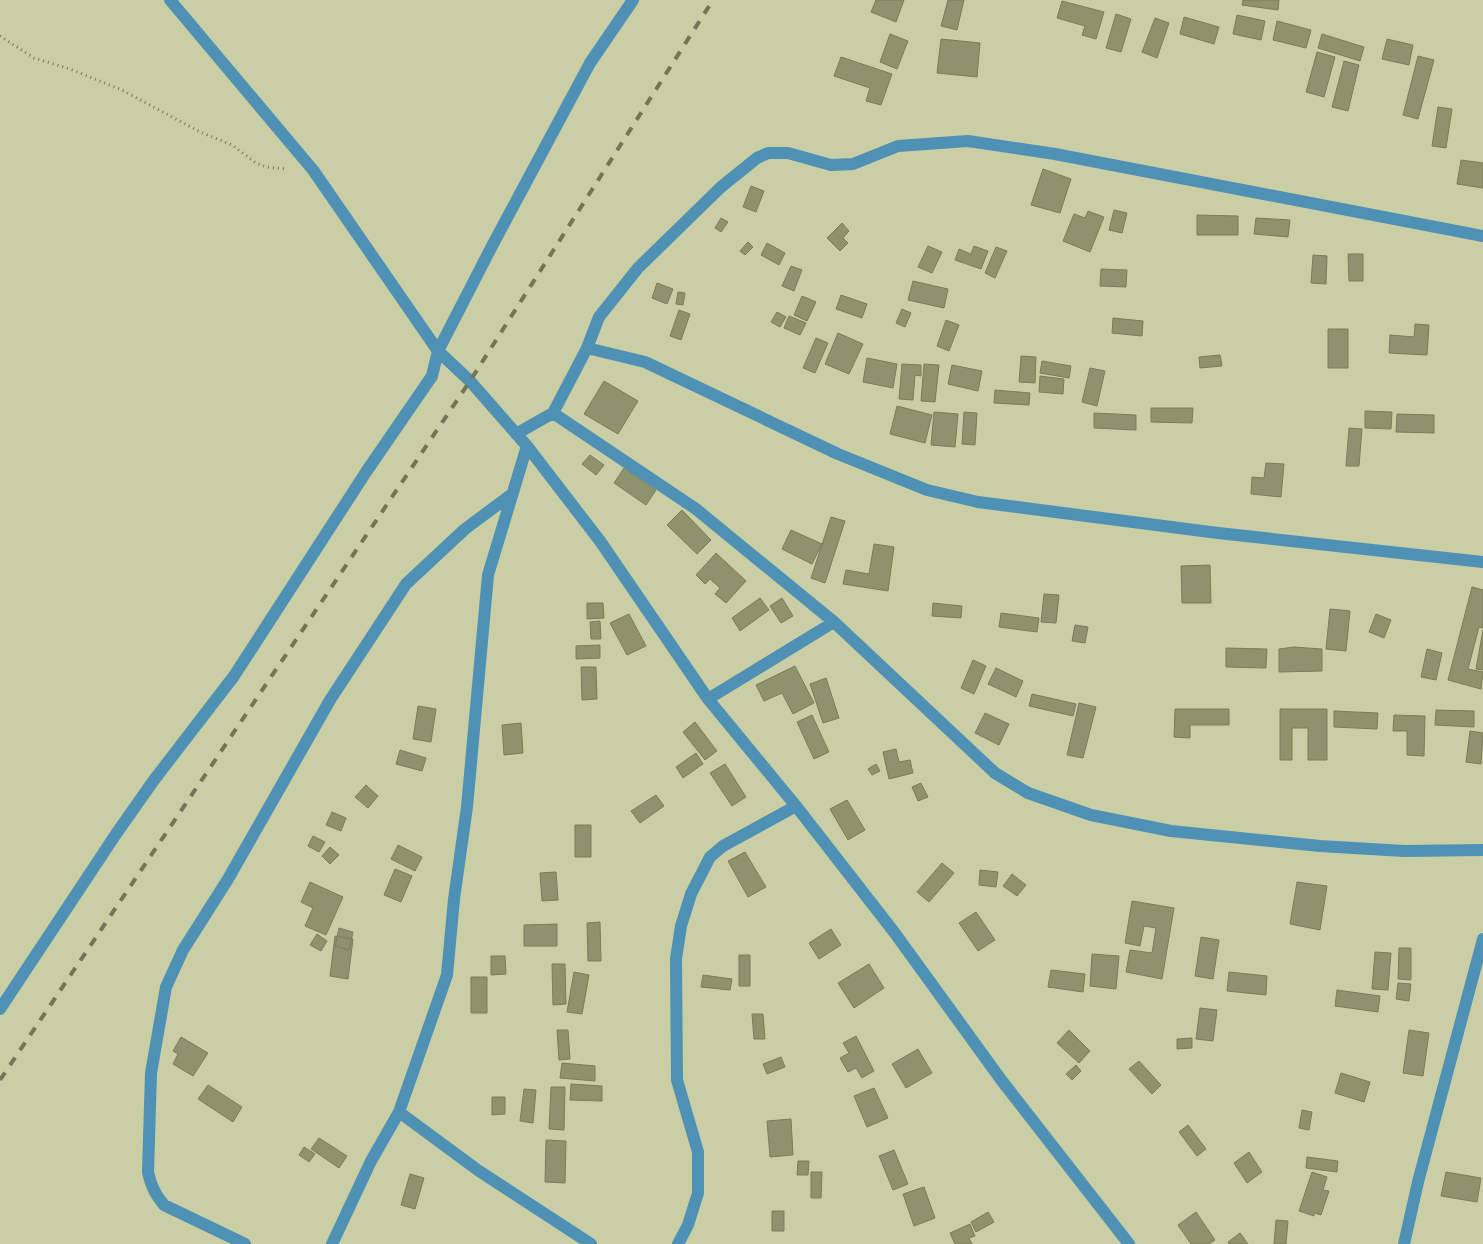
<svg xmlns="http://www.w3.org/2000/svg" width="1483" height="1244" font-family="Commissioner,sans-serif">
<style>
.building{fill:#8f936d;stroke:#797e58}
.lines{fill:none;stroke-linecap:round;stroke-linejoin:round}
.path{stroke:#76795c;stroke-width:3;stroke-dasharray:1 4;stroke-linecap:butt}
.minor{stroke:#4f91b4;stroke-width:12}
.rail{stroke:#727558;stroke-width:4;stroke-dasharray:9 9;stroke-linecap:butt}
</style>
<rect width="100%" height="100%" fill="#c9cea5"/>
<!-- building -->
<path class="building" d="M876,0H904L896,22L871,12Z
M948,0H964L957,30L941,26Z
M1243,0H1279L1278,10L1242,5Z
M1062,1L1104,12L1096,39L1082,35L1085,26L1057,18Z
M1116,14L1131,19L1121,52L1106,48Z
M1237,15L1265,21L1261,40L1233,34Z
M1184,17L1219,27L1214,44L1180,34Z
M1155,18L1169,23L1157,58L1142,52Z
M1277,21L1311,30L1306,48L1273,40Z
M890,34L908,41L897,69L880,62Z
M1322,34L1364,47L1360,61L1318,48Z
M941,39L980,43L977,77L937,73Z
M1387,39L1413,45L1409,65L1382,59Z
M1317,52L1335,57L1324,97L1306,92Z
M1418,56L1434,60L1418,119L1403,115Z
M841,57L892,74L881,105L866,101L870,88L834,76Z
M1344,61L1359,65L1348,111L1332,107Z
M1438,107L1452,109L1446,148L1432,146Z
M1461,160L1483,163V188L1457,184Z
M1043,169L1071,179L1060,213L1031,205Z
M751,186L764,191L756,212L743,207Z
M1114,210L1127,213L1122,233L1109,230Z
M1088,211L1104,217L1090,252L1063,241L1074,214L1085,218Z
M1197,215L1238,216V235H1197Z
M721,218L728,222L721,232L715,228Z
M1256,218L1290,220L1288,237L1254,234Z
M842,223L849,231L843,238L848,243L840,251L827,238Z
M748,242L753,247L745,255L740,251Z
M767,243L785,253L779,265L761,255Z
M928,246L942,252L932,273L918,267Z
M974,246L988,251L981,269L955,260L959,249L971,254Z
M996,247L1007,251L995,278L985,273Z
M1348,254H1363V281H1349Z
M1313,255L1327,256L1326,284L1311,283Z
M791,266L802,270L794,291L782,286Z
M1101,269L1127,270L1126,287L1100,286Z
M913,281L948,289L944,308L908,300Z
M657,283L673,289L667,304L652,298Z
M678,292L685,293L683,305L676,304Z
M841,295L867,304L862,318L836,309Z
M802,296L816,302L807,321L794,315Z
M902,309L911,313L905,327L896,323Z
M679,310L690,314L681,340L670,336Z
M777,312L786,317L780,327L771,322Z
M789,316L806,323L800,335L784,328Z
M1113,318L1143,321L1142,336L1112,333Z
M946,320L959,325L949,351L937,346Z
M1415,324L1429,325L1427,355L1389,353L1390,335L1414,337Z
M1328,329H1348V368H1328Z
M838,333L863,344L849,374L825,364Z
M816,338L828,343L815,373L803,368Z
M1220,355L1222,366L1200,368L1199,357Z
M1021,356L1036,357L1035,383L1019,382Z
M867,358L897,364L893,388L863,382Z
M1042,361L1071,366L1069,378L1040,373Z
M902,364L921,365V376L915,375L913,400L899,399Z
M924,364L939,365L935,402L921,401Z
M952,365L982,371L978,391L948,384Z
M1090,368L1105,371L1097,406L1082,402Z
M1040,376L1064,379L1063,394L1039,392Z
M604,381L638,401L618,434L584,414Z
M995,390L1030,393L1029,405L994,403Z
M897,406L932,415L925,443L890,434Z
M1151,408H1193L1192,423L1151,422Z
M1365,411L1392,412L1391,429L1365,428Z
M934,412L958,414L955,447L931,445Z
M964,412L977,413L975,445L962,444Z
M1094,413L1136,415V430L1094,428Z
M1397,414L1434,415V433L1396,432Z
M1349,428L1362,429L1359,466H1346Z
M590,455L604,465L596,475L582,464Z
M1266,463L1284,464L1281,497L1251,494L1252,477L1264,478Z
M624,468L656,490L646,505L614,483Z
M682,510L711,540L697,554L667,525Z
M831,517L845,521L825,583L811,578Z
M791,530L822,544L812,564L782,549Z
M874,544L894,547L888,591L843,584L846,570L869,574Z
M716,553L746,581L726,603L715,594L720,588L710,579L705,584L696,575Z
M1210,565L1211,603H1182L1181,566Z
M1472,587L1483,590V628L1479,627L1468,669L1483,672L1481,689L1448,680Z
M1044,594L1059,595L1056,623L1041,622Z
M760,598L769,610L740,631L732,618Z
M782,598L793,616L781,623L770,606Z
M587,603H603L604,618L587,619Z
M933,603L962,606L961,618L932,616Z
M1330,609L1350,611L1346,651L1326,649Z
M1001,613L1039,618L1037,632L999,627Z
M629,614L646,646L627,655L610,623Z
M1376,614L1391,620L1384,638L1369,632Z
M600,621L601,639H591L590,622Z
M1075,625L1088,627L1085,643L1072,641Z
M1483,630V670L1476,669Z
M600,645V658L576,659V646Z
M1294,647L1322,649V671L1279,672V649Z
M1226,648L1267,649L1266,668L1226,667Z
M1427,649L1442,653L1436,680L1421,677Z
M973,660L986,666L974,694L961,688Z
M795,666L814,703L793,714L782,693L764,701L756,685Z
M581,667H596L597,699L582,700Z
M996,668L1023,681L1016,697L988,684Z
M826,678L839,718L823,723L810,684Z
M1032,694L1076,704L1073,716L1029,706Z
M1079,703L1096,707L1083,758L1067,755Z
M418,706L436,709L431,742L413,739Z
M1175,709H1229V725H1190V738L1174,737Z
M1280,709H1327V760H1308V728H1292V760H1280Z
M1436,710L1474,711V727L1435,725Z
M1334,711L1378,713L1377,729L1334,727Z
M985,713L1009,724L999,745L975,733Z
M812,715L829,752L814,759L797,722Z
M1394,715L1425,716L1424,756L1407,755V731H1393Z
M695,722L717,751L705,760L683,732Z
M521,723L523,753L504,755L502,725Z
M1470,731L1483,733L1481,764L1466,762Z
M896,749L899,762L910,760L913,773L889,779L883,752Z
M400,750L426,758L422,771L396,764Z
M696,753L703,764L683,778L676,767Z
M725,764L746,797L732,806L710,773Z
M876,764L880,771L872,775L868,769Z
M921,783L928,797L918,801L912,787Z
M366,785L378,796L368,808L355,797Z
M656,795L664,806L640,823L631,811Z
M847,800L865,830L848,840L830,809Z
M332,812L346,818L341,831L326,825Z
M575,825H591V857H575Z
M313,836L325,842L319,852L308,846Z
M398,845L422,857L415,871L391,859Z
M330,847L339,855L330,864L322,856Z
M745,852L766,887L748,897L728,861Z
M942,863L954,873L929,902L917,892Z
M395,869L412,876L401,902L384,895Z
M980,870L998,872L996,887L979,885Z
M556,872L558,900L542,901L540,873Z
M1012,874L1026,885L1017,896L1003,886Z
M310,882L343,897L326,935L305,926L313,908L301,902Z
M1297,882L1327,886L1320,930L1290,924Z
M1132,901L1174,908L1162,979L1126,972L1130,950L1152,953L1156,928L1144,926L1140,946L1125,943Z
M976,912L995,940L978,951L959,923Z
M600,922L601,961H588L587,923Z
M557,924V946H524V925Z
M339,928L353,932L349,950L335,946Z
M831,929L841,945L819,959L809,943Z
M317,934L327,941L321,951L310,945Z
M335,936L353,939L348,979L330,976Z
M1201,937L1219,940L1213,979L1195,976Z
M1399,948H1411V980L1398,979Z
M1375,952L1391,953L1388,990L1372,989Z
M1092,954L1119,956L1116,989L1090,986Z
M739,955H750V986H739Z
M491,956H505L506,974L491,975Z
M552,964H565L566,1004L553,1005Z
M869,964L884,988L854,1008L838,983Z
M1051,970L1085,974L1083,992L1048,987Z
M574,972L589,975L582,1014L567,1012Z
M1229,972L1267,976L1266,995L1227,991Z
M703,975L732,979L730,990L701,987Z
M471,977H487V1013H471Z
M1398,983L1411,984L1409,1001L1396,999Z
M1337,990L1380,996L1378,1012L1335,1006Z
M1200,1008L1217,1010L1213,1041L1196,1039Z
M752,1014H763L765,1039H754Z
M557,1030H568L570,1059L559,1060Z
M1069,1030L1090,1051L1079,1063L1057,1043Z
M1409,1030L1429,1033L1423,1076L1403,1073Z
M856,1036L874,1071L862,1078L856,1068L848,1072L840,1058L849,1053L843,1043Z
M181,1037L208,1053L193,1076L173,1064L178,1054L173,1051Z
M1192,1038V1048L1177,1049V1039Z
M918,1049L932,1073L906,1088L892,1064Z
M781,1057L785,1067L767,1074L763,1064Z
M1139,1061L1161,1085L1152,1094L1129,1069Z
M562,1063L595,1066V1081L560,1078Z
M1076,1065L1081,1071L1072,1080L1066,1074Z
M1341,1073L1370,1082L1364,1102L1335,1093Z
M571,1084L602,1086V1101L570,1100Z
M208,1085L242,1107L233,1122L198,1099Z
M551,1087H565L564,1130L549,1129Z
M874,1088L888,1118L867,1127L854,1096Z
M524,1089L536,1090L533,1123L520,1121Z
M492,1097H505V1114L492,1115Z
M1302,1110L1312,1112L1309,1130L1299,1128Z
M791,1119L793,1155L770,1157L767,1121Z
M1188,1125L1206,1149L1197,1156L1179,1132Z
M319,1138L347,1156L339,1168L311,1149Z
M546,1140L566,1141L565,1183L545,1182Z
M304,1147L315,1154L309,1162L299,1155Z
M894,1150L908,1184L893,1190L879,1156Z
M1249,1152L1262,1172L1247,1183L1234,1163Z
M1307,1157L1338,1161L1337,1172L1306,1168Z
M798,1161H809L808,1175H797Z
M811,1172H822L821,1198H811Z
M1312,1172L1327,1177L1323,1190L1329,1191L1321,1215L1314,1213V1216L1299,1211Z
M1446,1172L1481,1178L1477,1202L1441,1196Z
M410,1174L424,1178L415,1209L401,1205Z
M924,1187L935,1218L914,1226L903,1194Z
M772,1211H784V1231H772Z
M988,1212L994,1222L976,1232L971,1222Z
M1196,1212L1215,1240L1209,1244H1191L1178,1225Z
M1276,1220L1288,1221L1286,1244H1274Z
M970,1224L975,1236L969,1238L972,1244H955L950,1233Z
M1240,1233L1248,1244H1229L1228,1242Z"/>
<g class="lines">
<!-- path -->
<path class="path" d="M0,36L34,58L70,69L122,90L200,132L232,145L256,163L266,167L287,169"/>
<!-- minor -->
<path class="minor" d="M170,0L313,170L438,351L470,381L527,446L600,541L708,699L796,806L894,932L1002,1081L1129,1244
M587,348L645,362L838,454L927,490L978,502L1218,533L1483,562
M553,413L696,509L834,622L995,773L1028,793L1091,815L1171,831L1320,846L1404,851L1483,850
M516,434L553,413L587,348L599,317L638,268L721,187L757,158L768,153H788L831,165L853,164L898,146L968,141L1055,154L1483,236
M708,699L834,622
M0,1009L116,834L154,780L234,676L366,472L432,376L438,351L492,246L590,63L633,0
M399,1112L479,1171L591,1244
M245,1244L164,1205C155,1194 151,1186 148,1172L151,1073L166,987L183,950L228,879L330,700L406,584L465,529L512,494
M332,1244L371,1161L399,1112L447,975L454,899L467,807L488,575L527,446
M678,1244L688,1225L698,1193V1152L677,1080L676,959L681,926L691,894L710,857L723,846L796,806
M1404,1244L1418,1182L1483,939"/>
<!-- rail -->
<path class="rail" d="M0,1080L470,381L713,0"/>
</g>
</svg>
